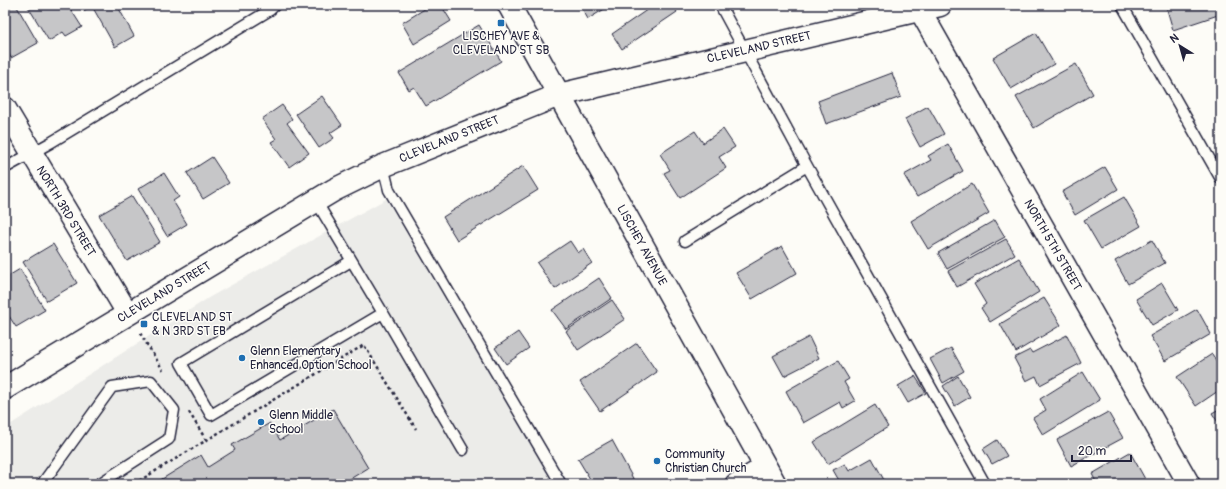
<svg xmlns="http://www.w3.org/2000/svg" width="1226" height="489" font-family="Pangolin,sans-serif">
<style>
.built{fill:#ecece9}
.building{fill:#c6c6c8;stroke:#22223b}
.lines{fill:none;stroke-linecap:round;stroke-linejoin:round}
.lane-casing{stroke:#22223b;stroke-width:13}
.street-casing{stroke:#22223b;stroke-width:24}
.secondary-casing{stroke:#22223b;stroke-width:25}
.path{stroke:#22223b;stroke-width:2.5;stroke-dasharray:3 3;stroke-linecap:butt}
.lane{stroke:#fdfcf7;stroke-width:10}
.street{stroke:#fdfcf7;stroke-width:21}
.secondary{stroke:#fdfcf7;stroke-width:22}
.poi-dot{fill:#1f6fb2;stroke:#fdfcf7;stroke-width:1.5}
.labels{text-anchor:middle;stroke-width:3;stroke-linejoin:round;paint-order:stroke}
.poi-label{font-size:12px;fill:#22223b;stroke:#fdfcf7;text-anchor:start}
.street-label{font-size:12px;fill:#22223b;stroke:#fdfcf7}
</style>
<rect width="100%" height="100%" fill="#fdfcf7"/>
<filter id="ink" filterUnits="userSpaceOnUse"><feTurbulence type="fractalNoise" baseFrequency=".025" numOctaves="2"/><feDisplacementMap in="SourceGraphic" scale="8" xChannelSelector="R" yChannelSelector="G"/><feConvolveMatrix kernelMatrix="1 2 1 2 8 2 1 2 1" color-interpolation-filters="sRGB"/></filter>
<g filter="url(#ink)">
<!-- built -->
<path class="built" d="M386,199L554,484H5V428L210,297Z"/>
<!-- building -->
<path class="building" d="M9,5H16L38,43L11,58L5,46V7Z
M27,5H68L82,27L66,36L63,32L49,41Z
M79,5H117L134,36L115,47L92,6L83,11Z
M431,5H441L451,21L414,44L402,23Z
M580,5H611L588,19Z
M654,5H673L677,12L622,49L612,34Z
M1168,5H1221V14L1173,30L1166,6Z
M479,25L501,61L426,106L414,87L409,90L399,73Z
M1036,33L1054,64L1011,89L993,58Z
M1076,64L1093,94L1034,128L1016,97Z
M892,73L901,97L826,124L818,101Z
M322,96L342,125L330,133L334,138L319,148L296,114Z
M282,105L292,119L287,123L309,153L289,167L271,142L276,139L262,119Z
M928,106L944,134L920,147L905,119Z
M723,129L735,147L719,157L726,168L680,198L664,173L670,170L660,154L695,131L703,143Z
M948,144L963,171L917,197L904,175L931,160L928,156Z
M212,157L229,183L203,199L187,173Z
M523,166L538,190L457,240L443,217Z
M1105,167L1118,189L1075,215L1062,192Z
M164,173L179,197L173,201L187,224L167,236L138,189Z
M972,184L989,213L928,249L911,221Z
M132,196L160,242L127,261L99,215Z
M1124,197L1141,226L1101,249L1084,220Z
M995,220L1005,237L947,269L938,253Z
M1006,239L1015,254L957,287L948,271Z
M1152,240L1165,263L1128,284L1115,261Z
M570,241L578,253L583,249L592,263L555,289L537,263Z
M53,244L77,283L47,301L23,262Z
M782,246L797,273L752,299L736,273Z
M1019,258L1039,292L990,322L981,308L986,304L974,284Z
M20,269L45,310L16,327L5,310V278Z
M599,278L612,298L566,329L552,310Z
M1162,283L1178,310L1152,325L1136,299Z
M1044,298L1061,325L1016,352L1000,324Z
M612,300L625,319L578,350L566,331Z
M1197,309L1211,334L1165,361L1150,336Z
M518,332L529,348L506,364L495,348Z
M1067,335L1081,363L1040,385L1036,376L1026,381L1014,358L1030,350L1032,353Z
M809,337L819,358L784,376L773,356Z
M637,343L657,372L600,411L580,382Z
M951,348L964,371L943,383L930,359Z
M1212,354L1221,368V389L1196,406L1177,377Z
M838,361L849,379L844,382L855,401L843,408L840,402L803,423L786,391Z
M1083,372L1100,400L1043,435L1033,418L1046,410L1040,399Z
M915,376L926,393L908,403L898,386Z
M958,376L970,397L955,406L943,386Z
M875,405L888,427L828,464L814,442Z
M1221,408V427L1212,413Z
M333,409L368,468L350,479L353,484H154L201,455L208,467L235,450L232,445L270,423L280,440Z
M1108,412L1123,438L1071,466L1057,440Z
M612,440L636,484H593L578,459Z
M997,440L1007,456L992,464L983,449Z
M1130,452L1145,479L1137,484H1097L1092,474Z
M872,458L884,480L877,484H841L833,470L845,464L849,471Z"/>
<g class="lines">
<defs>
<path id="lane" d="M720,5L807,166L985,484
M1122,5L1221,179
M383,166L389,190L561,484
M5,168L50,143L270,10L275,5
M316,201L383,313L211,415L181,363L351,261
M685,241L807,166
M383,313L463,450
M42,484L112,387L151,381L174,410L169,439L99,484"/>
<path id="street" d="M917,5L1189,484
M5,108L128,314
M736,484L765,467"/>
<path id="secondary" d="M509,5L775,484
M5,388L334,190L383,166L559,95L940,5"/>
</defs>
<!-- lane casing -->
<use href="#lane" class="lane-casing"/>
<!-- street casing -->
<use href="#street" class="street-casing"/>
<!-- secondary casing -->
<use href="#secondary" class="secondary-casing"/>
<!-- path -->
<path class="path" d="M140,333L163,370
M189,412L206,440
M134,484L364,345L416,429"/>
<!-- lane -->
<use href="#lane" class="lane"/>
<!-- street -->
<use href="#street" class="street"/>
<!-- secondary -->
<use href="#secondary" class="secondary"/>
</g>
</g>
<!-- markers -->
<g class="poi-dot">
<rect x="497" y="19" width="8" height="8" rx="2"/>
<rect x="140" y="320" width="8" height="8" rx="2"/>
<circle cx="242" cy="358" r="4"/>
<circle cx="261" cy="422" r="4"/>
<circle cx="657" cy="461" r="4"/>
</g>
<g class="labels">
<!-- poi labels -->
<g class="poi-label">
<text x="501" y="40" text-anchor="middle">LISCHEY AVE &amp;<tspan x="501" dy="14">CLEVELAND ST SB</tspan></text>
<text x="152" y="321">CLEVELAND ST<tspan x="152" dy="14">&amp; N 3RD ST EB</tspan></text>
<text x="250" y="355">Glenn Elementary<tspan x="250" dy="14">Enhanced Option School</tspan></text>
<text x="269" y="419">Glenn Middle<tspan x="269" dy="14">School</tspan></text>
<text x="665" y="458">Community<tspan x="665" dy="14">Christian Church</tspan></text>
</g>
<!-- street labels -->
<g class="street-label">
<text transform="translate(759 47) rotate(-13)" y="4">CLEVELAND STREET</text>
<text transform="translate(449 139) rotate(-22)" y="4">CLEVELAND STREET</text>
<text transform="translate(66 211) rotate(59)" y="4">NORTH 3RD STREET</text>
<text transform="translate(642 245) rotate(61)" y="4">LISCHEY AVENUE</text>
<text transform="translate(1053 245) rotate(60)" y="4">NORTH 5TH STREET</text>
<text transform="translate(164 292) rotate(-31)" y="4">CLEVELAND STREET</text>
</g>
</g>
<!-- margin -->
<rect width="1226" height="489" fill="none" stroke="#fdfcf7" stroke-width="20"/>
<rect x="10" y="10" width="1206" height="469" fill="none" stroke="#22223b" stroke-width="1.5" filter="url(#ink)"/>
<!-- north arrow -->
<g transform="translate(1180 46) rotate(323)" stroke="#fdfcf7" stroke-width="3" paint-order="stroke">
<path d="M0-3L7 15L0 10L-7 15Z" fill="#22223b"/>
<text y="-6" font-size="11" font-weight="bold" text-anchor="middle" fill="#22223b">N</text>
</g>
<!-- scale -->
<path d="M1072 455v6h59v-6" fill="none" stroke="#22223b" stroke-width="2"/>
<text x="1078" y="455" font-size="12" fill="#22223b" stroke="#fdfcf7" stroke-width="3" paint-order="stroke">20 m</text>
</svg>
